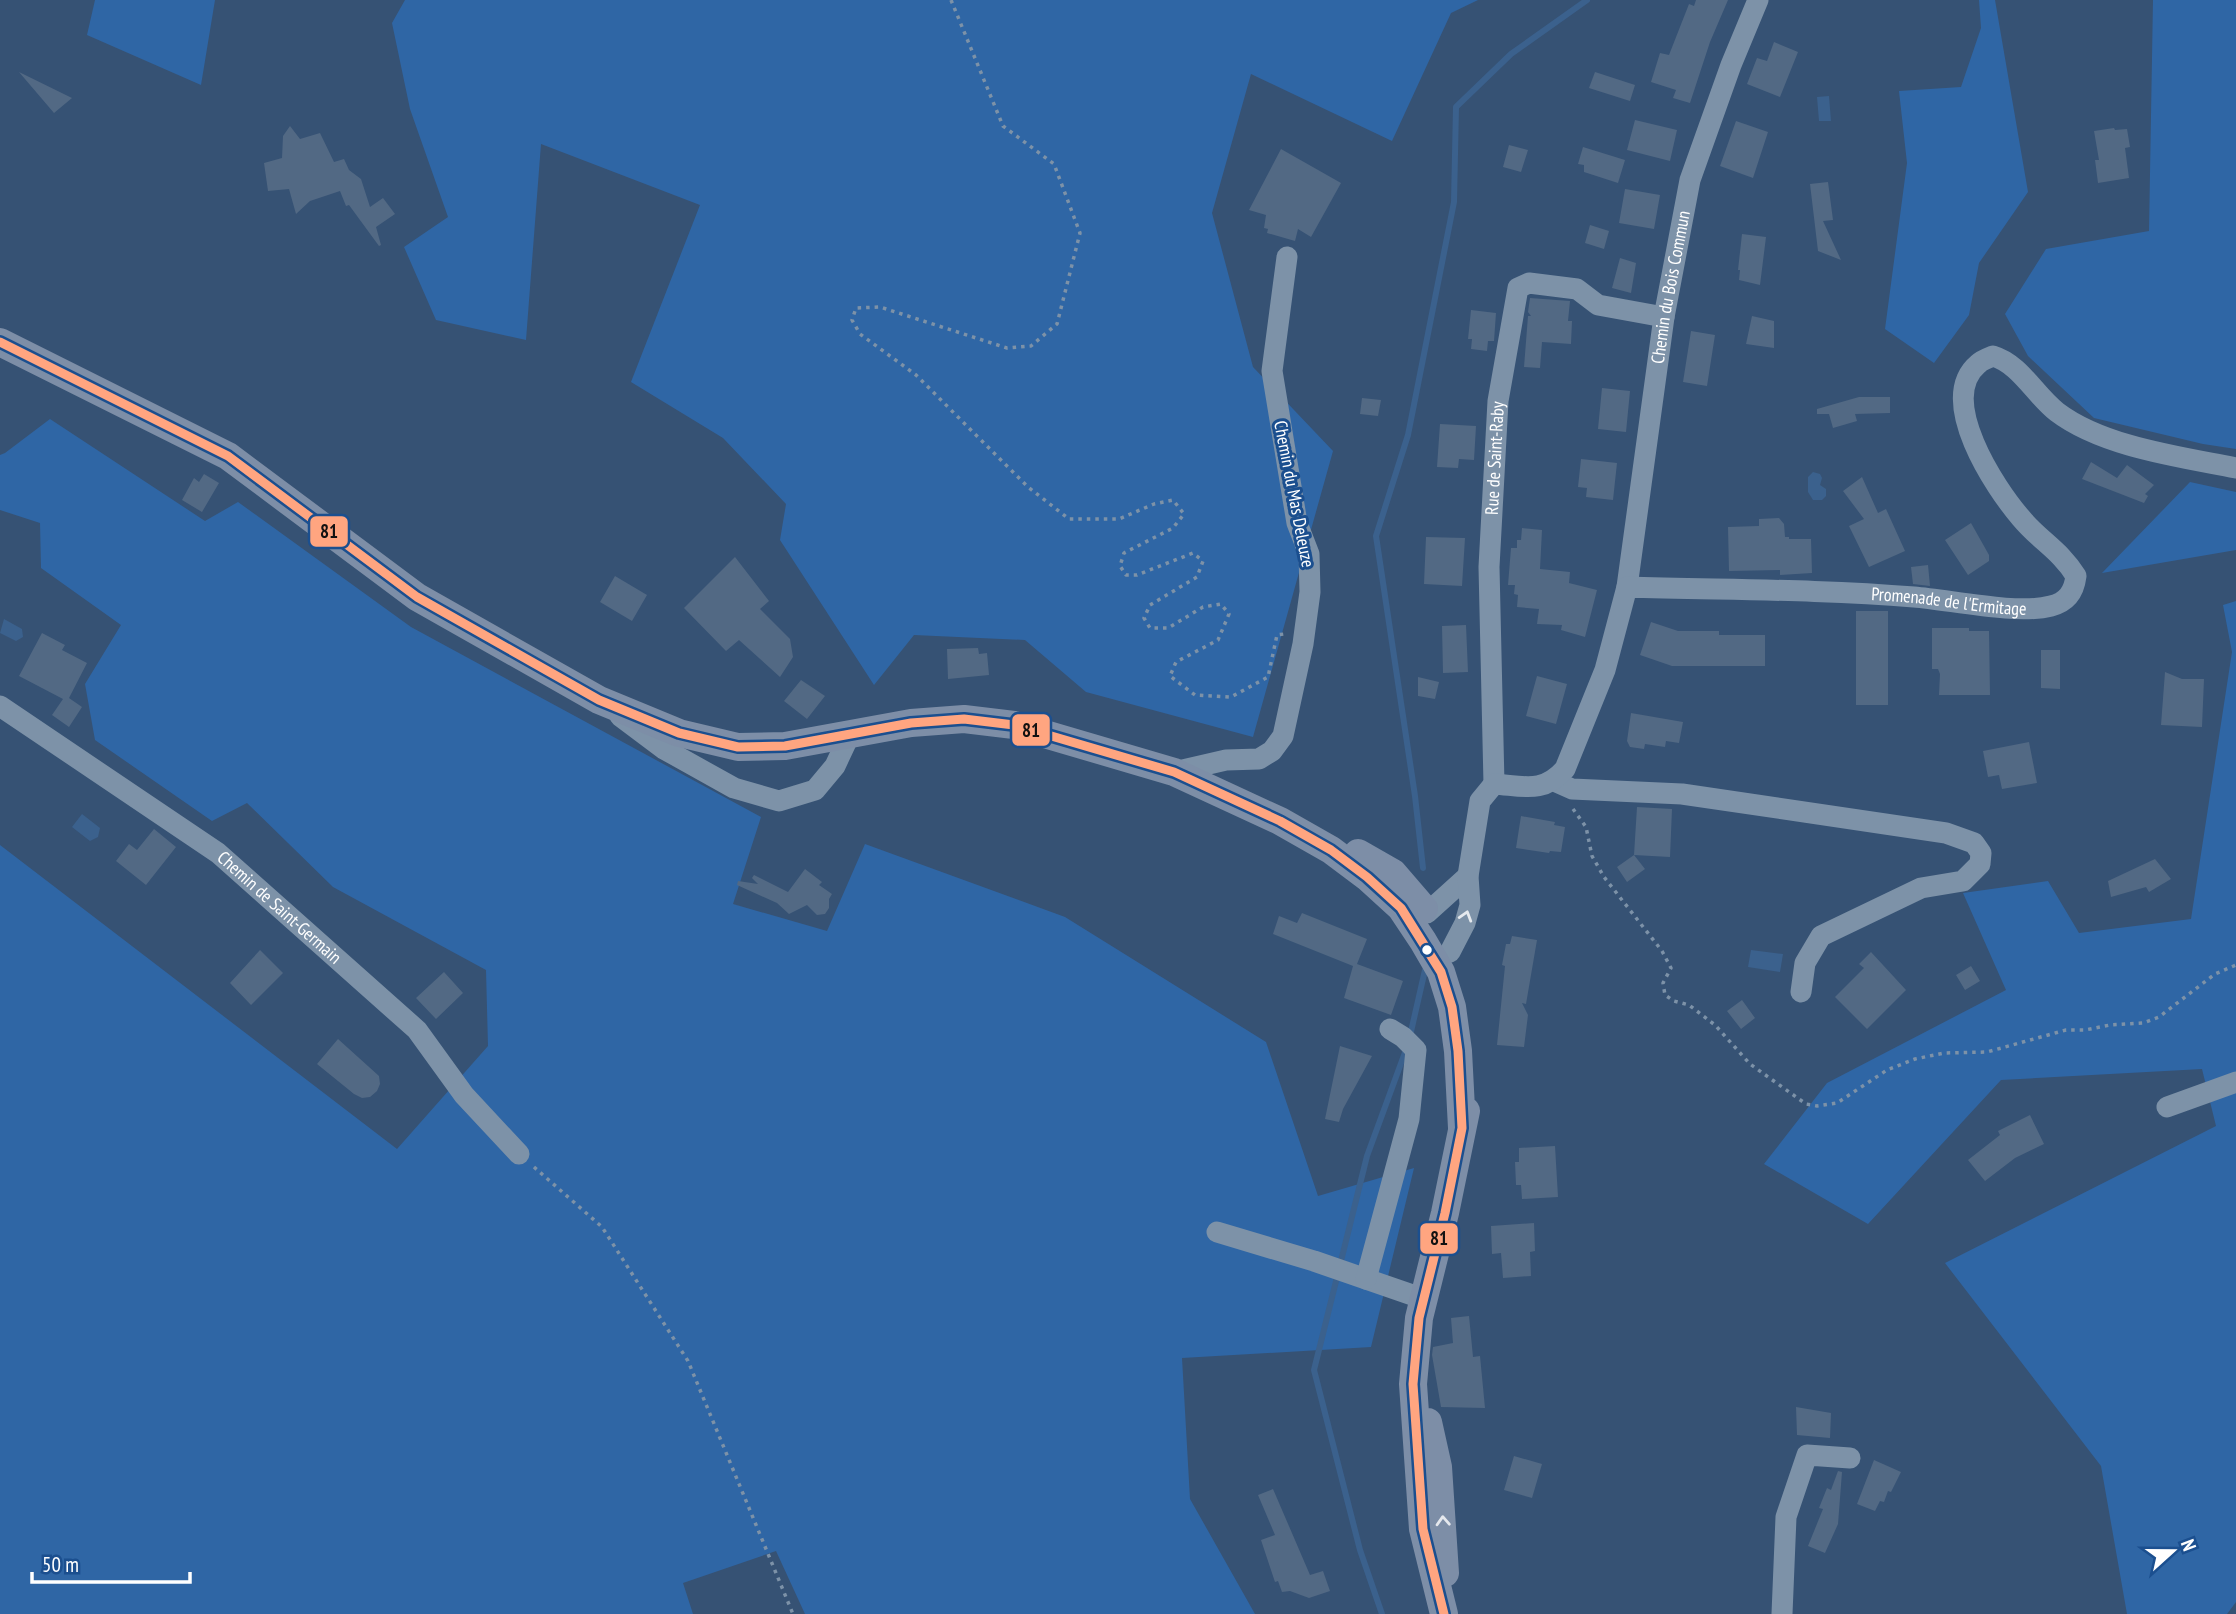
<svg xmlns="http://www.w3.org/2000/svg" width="2236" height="1614" font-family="'PT Sans Narrow',sans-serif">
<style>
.green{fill:#2f66a5}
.water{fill:#3b618d}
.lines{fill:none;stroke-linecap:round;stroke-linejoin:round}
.stream{stroke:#3b618d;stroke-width:6}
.building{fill:#526984}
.path{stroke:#7d92a8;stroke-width:3.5;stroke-dasharray:3.5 5;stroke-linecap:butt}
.minor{stroke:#7d92a8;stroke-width:21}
.major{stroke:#7d8ea7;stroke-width:28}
.bus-1-casing{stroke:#1b4f8f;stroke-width:14}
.bus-1{stroke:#ffa580;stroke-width:9}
.oneway{stroke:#e5e9ee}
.oneway2{stroke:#e5e8ed}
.bus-dot{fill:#fff;stroke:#1b4f8f;stroke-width:2.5}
.labels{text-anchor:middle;stroke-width:6;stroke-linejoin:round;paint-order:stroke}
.street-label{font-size:18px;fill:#fff;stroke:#1b4f8f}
.line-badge{stroke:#1b4f8f;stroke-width:2.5}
.pale-badge-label{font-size:19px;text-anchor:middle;font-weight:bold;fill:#111}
</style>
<rect width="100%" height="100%" fill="#365274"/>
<!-- green -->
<path class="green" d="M95,0H215L201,85L87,35Z
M405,0H1478L1451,13L1392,141L1251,74L1212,213L1253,367L1333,451L1253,737L1086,692L1025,640L914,635L874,685L780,540L786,504L723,438L631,382L700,205L541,144L526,340L436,320L404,247L448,217L410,109L392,23Z
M1979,0H1995L2028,192L1979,263L1969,315L1934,363L1885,329L1907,163L1899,91L1961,87L1981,28Z
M2153,0H2236V449L2203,444L2094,418L2028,356L2005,314L2046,249L2149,231Z
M50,419L205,521L238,502L411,627L761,817L733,904L827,931L865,844L1065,917L1266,1042L1318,1196L1414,1168L1371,1347L1182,1358L1190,1499L1255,1614H805L776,1551L683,1583L693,1614H0V845L397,1149L488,1046L486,970L333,887L247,803L212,821L95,740L85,684L121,625L41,568L40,523L0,510V455L5,453Z
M2190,482L2236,492V550L2102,573Z
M2236,601V1602L2227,1614H2127L2101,1466L1945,1263L2216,1126L2202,1069L2001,1080L1868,1224L1764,1164L1827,1083L2006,990L1963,893L2048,881L2079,933L2191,919L2232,652L2223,605Z"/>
<!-- water -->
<path class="water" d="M1829,96L1831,121H1819L1817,97Z
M1813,472L1820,474L1822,478L1820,485L1826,489V496L1822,500H1813L1808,492V477Z
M4,619L22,629L23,637L16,641L0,633Z
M82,814L100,828L98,837L90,841L72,827Z
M1751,950L1783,954L1780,972L1748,967Z"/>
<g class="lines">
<!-- stream -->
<path class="stream" d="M1423,868L1415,796L1376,536L1408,435L1454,202L1456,107L1511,54L1587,0
M1410,1036L1425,970
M1382,1614L1360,1550L1314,1370L1367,1156L1407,1047"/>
</g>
<!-- building -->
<path class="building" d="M1696,0H1728L1710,42L1690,103L1673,98L1676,90L1651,82L1660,53L1669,55L1689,4L1694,6Z
M1774,42L1798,52L1780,97L1747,84L1757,58L1767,61Z
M19,72L72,98L54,113Z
M1595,72L1635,85L1630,101L1589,88Z
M1635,120L1677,130L1670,161L1627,150Z
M1736,121L1768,132L1753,178L1720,166Z
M290,126L300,139L320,133L334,162L344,159L349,170L361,179L370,207L383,198L395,214L376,227L381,245L379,246L349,205L346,206L340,191L310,201L296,214L289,189L268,191L264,163L282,158L283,136Z
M2114,128L2115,130L2127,129L2130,147L2125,148L2129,178L2098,183L2095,160H2099L2094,131Z
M1509,145L1528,150L1521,172L1503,167Z
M1583,147L1625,160L1618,183L1584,172V165L1578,164Z
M1281,149L1341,183L1311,237L1298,229L1295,241L1267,233L1268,229L1264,228L1266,215L1249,210Z
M1828,182L1833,220L1823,221L1841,260L1818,251L1810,184Z
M1625,189L1660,195L1654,229L1619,223Z
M1590,225L1609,231L1604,249L1585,243Z
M1742,234L1766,237L1760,285L1739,280L1740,270H1738Z
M1620,258L1636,263L1631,293L1612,288Z
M1530,298L1570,301L1568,321H1572L1571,344L1542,342L1540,368L1524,367L1528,316H1531L1528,312Z
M1471,310L1496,313L1494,341H1488L1487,351L1471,349L1472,339H1468Z
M1752,316L1774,321V348L1746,344Z
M1691,331L1715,335L1707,386L1683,382Z
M1602,388L1630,391L1626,432L1598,429Z
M1859,397H1890V413L1855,414L1857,421L1833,428L1829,414H1817V409Z
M1362,398L1381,400L1378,416L1360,414Z
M1440,424L1476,426L1474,460L1459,459L1458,468L1437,467Z
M1581,459L1617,463L1613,500L1586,497L1587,488L1578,487Z
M2091,462L2117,478L2127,465L2154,485L2145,494L2148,496L2144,503L2082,479Z
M204,474L219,483L202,512L182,500L194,478L199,482Z
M1862,477L1878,513L1886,509L1905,551L1869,567L1849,526L1864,519L1843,491Z
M1779,518L1784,524L1785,537H1789V539H1811L1812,573L1780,575V570L1729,571L1728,527L1759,526V519Z
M1971,523L1989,555V561L1968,575L1945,540Z
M1522,528L1542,530L1540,569L1570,572L1569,583L1597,590L1585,637L1561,630L1562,625L1537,624L1539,609L1517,607L1518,595L1514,594L1515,585H1508L1511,548H1517V540H1521Z
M1426,537L1465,538L1462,586L1424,584Z
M735,557L769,601L760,609L790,639L793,657L780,677L739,640L726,651L684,608Z
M1928,565L1930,586L1913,584L1911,567Z
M615,576L647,595L632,621L600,602Z
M1856,611H1888V705H1856Z
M1651,622L1678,631H1719V635H1765V666H1672L1640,655Z
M1466,625L1468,672L1443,673L1442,626Z
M1932,628H1969V631H1989L1990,695H1939L1940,674L1938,669H1932Z
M42,633L65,645L62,650L87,663L69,698L82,707L69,727L52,715L63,699L19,676Z
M978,648L979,654L987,653L989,675L948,679L947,649Z
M2041,650H2060V689L2041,688Z
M2165,672L2182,679H2204L2202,727L2161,725Z
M1537,676L1567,684L1556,724L1526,716Z
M1418,677L1439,682L1435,699L1418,696Z
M801,680L825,696L807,719L784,701Z
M1631,713L1683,722L1679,743L1666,741L1665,747L1645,744L1644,749L1630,747L1627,741Z
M2029,742L2037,783L2002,789L1999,775L1988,777L1983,751Z
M1637,807L1672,809L1670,857L1634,855Z
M1521,816L1555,822L1554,825L1565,827L1561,852L1550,851L1549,853L1516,848Z
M154,829L176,847L146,885L116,861L129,844L137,850Z
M1634,855L1645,869L1627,882L1617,867Z
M2155,859L2171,879L2149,892L2146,887L2111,897L2108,881Z
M805,869L822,882L819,885L832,894L829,899V908L825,914L817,915L807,905L789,914L777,903L737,885L738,881L758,884L752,878L754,875L788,892Z
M1302,913L1367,939L1357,964L1403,981L1391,1015L1344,998L1353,966L1273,934L1279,916L1297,923Z
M1512,936L1537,940L1526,1004L1522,1003L1528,1015L1524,1047L1497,1045L1505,966L1502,965L1506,944H1510Z
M260,950L283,973L251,1005L230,983Z
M1871,952L1906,990L1867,1029L1835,997L1864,968L1859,964Z
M1971,966L1980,981L1965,990L1956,975Z
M444,972L463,993L436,1019L416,998Z
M1742,1000L1755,1018L1741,1029L1727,1011Z
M338,1039L379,1076L380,1084L377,1091L370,1097L362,1098L354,1094L317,1064Z
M1340,1046L1372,1056L1343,1109L1339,1122L1325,1119Z
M2030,1115L2044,1144L2015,1158L1985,1181L1968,1160L2000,1135L1998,1131Z
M1555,1146L1558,1197L1522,1199L1521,1185H1516L1515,1162H1519V1148Z
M1534,1223L1535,1251L1530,1252L1531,1276L1503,1278L1501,1253L1492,1254L1491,1226Z
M1469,1316L1473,1357L1480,1356L1485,1408L1441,1407L1432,1355L1433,1347L1453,1343L1451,1318Z
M1796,1407L1831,1413L1830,1438L1797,1435Z
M1514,1456L1542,1464L1532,1498L1504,1490Z
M1874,1460L1901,1472L1891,1492L1888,1491L1884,1502L1880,1501L1875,1511L1857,1504Z
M1838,1471L1842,1472L1838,1524L1825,1553L1808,1546L1823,1509L1819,1508L1827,1488L1831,1490Z
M1273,1489L1310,1575L1323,1571L1330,1591L1309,1598L1290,1591L1282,1592L1278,1581L1275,1582L1261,1540L1275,1535L1258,1495Z"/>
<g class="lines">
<!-- path -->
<path class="path" d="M951,0L1003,126L1054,164L1080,233L1057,324L1031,346L1007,348L880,307L856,308L852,320L860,334L916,375L1028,487L1069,519H1119L1154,504L1173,500L1184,514L1173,528L1124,553L1120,566L1126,575H1137L1193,553L1203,561L1197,577L1150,605L1144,618L1150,628H1168L1203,607L1221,604L1229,614L1218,640L1176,662L1170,676L1195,695L1231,697L1268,677L1277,635L1284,634
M1573,809L1586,827L1592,856L1604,877L1662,951L1671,968L1663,983L1665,995L1674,1001L1689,1005L1715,1025L1750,1064L1806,1104L1817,1106L1837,1103L1887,1070L1915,1059L1944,1053L1987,1052L2066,1030H2085L2110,1025L2143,1023L2159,1017L2215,974L2236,965
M534,1167L602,1227L688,1361L793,1614"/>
<!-- minor -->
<g class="minor">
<path id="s1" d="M1627,587L1664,317L1690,180L1731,65L1758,0"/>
<path id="s2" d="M0,706L218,853L417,1030L464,1095L519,1154"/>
<path d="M620,716L664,749L734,788L779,801L815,790L835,766L850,734"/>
<path d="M1174,772L1226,760L1259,759L1272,751L1283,736L1303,644L1310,592L1309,554L1297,523L1272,371L1287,257"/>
<path d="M1554,781L1572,789L1682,794L1946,833L1974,843L1981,853L1980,864L1963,881L1921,888L1821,936L1805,963L1801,992"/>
<path id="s3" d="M1494,784L1489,567L1498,401L1518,288L1529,283L1577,289L1598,305L1664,317"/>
<path d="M1427,913L1468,876"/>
<path id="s4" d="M1450,952L1465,923L1470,905L1468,876L1480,801L1494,784C1524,786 1543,794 1565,769L1605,670L1627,587C1722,590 1818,589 1914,597C1951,600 2017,615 2051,606C2067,602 2074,592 2076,576C2061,551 2039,540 2021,518C1995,488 1936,399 1978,364C1982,360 1988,358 1993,356C2020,364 2035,395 2057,412C2103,447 2181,457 2236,468"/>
<path d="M2167,1107L2236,1082"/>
<path d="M1217,1232L1314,1261L1424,1299"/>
<path d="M1366,1279L1409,1119L1416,1050L1403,1037L1390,1029"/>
<path d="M1782,1614L1786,1517L1807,1455L1850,1458"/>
</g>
<!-- major -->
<path class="major" d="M0,342L228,456L417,597L599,700L679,733L738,747L785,746L911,723L964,719L1014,725L1174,772L1280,821L1331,850L1367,877L1401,908L1423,941L1441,972L1452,1007L1458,1051L1462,1128
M1358,853L1393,873L1424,909
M1428,1422L1438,1467L1445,1573
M1444,1614L1423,1529L1413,1384L1419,1318L1445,1213L1466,1111"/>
<defs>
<path id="bus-1" d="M0,342L228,456L417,597L599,700L679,733L738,747L785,746L911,723L964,719L1014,725L1174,772L1280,821L1331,850L1367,877L1401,908L1441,972L1452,1007L1458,1051L1462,1128L1445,1213L1419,1318L1413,1384L1423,1529L1444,1614"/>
</defs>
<!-- bus-1 casing -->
<use href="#bus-1" class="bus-1-casing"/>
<!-- bus-1 -->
<use href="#bus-1" class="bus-1"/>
</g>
<!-- one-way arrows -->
<defs><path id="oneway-chevron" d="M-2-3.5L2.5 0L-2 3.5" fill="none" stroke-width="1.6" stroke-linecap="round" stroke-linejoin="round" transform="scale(1.75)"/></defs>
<use class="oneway" href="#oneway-chevron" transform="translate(1466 916) rotate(-73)"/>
<use class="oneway2" href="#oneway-chevron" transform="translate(1443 1521) rotate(-93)"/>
<!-- markers -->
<circle class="bus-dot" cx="1427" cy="950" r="6"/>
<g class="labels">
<!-- street labels -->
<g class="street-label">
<text dy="6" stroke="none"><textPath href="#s1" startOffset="303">Chemin du Bois Commun</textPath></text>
<text dy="6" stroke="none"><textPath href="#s3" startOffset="326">Rue de Saint-Raby</textPath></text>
<text transform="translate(1294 494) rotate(79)" y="6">Chemin du Mas Deleuze</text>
<text dy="6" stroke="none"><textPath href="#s4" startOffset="770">Promenade de l'Ermitage</textPath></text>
<text dy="6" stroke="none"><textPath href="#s2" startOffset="345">Chemin de Saint-Germain</textPath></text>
</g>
</g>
<g class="line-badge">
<rect x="309" y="515" width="40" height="33" rx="7" fill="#ffa580"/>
<rect x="1011" y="713" width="40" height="34" rx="7" fill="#ffa580"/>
<rect x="1419" y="1222" width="40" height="33" rx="7" fill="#ffa580"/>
</g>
<g class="pale-badge-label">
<text x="329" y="538">81</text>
<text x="1031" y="737">81</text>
<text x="1439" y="1245">81</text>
</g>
<!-- north arrow -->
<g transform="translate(2173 1551) rotate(69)" stroke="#1b4f8f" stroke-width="5" paint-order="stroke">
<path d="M0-5L12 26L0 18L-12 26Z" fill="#ffffff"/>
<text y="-10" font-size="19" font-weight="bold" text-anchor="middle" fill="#ffffff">N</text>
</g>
<!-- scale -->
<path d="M32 1572v10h158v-10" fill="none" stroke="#ffffff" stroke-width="3.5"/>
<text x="42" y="1572" font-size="21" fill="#ffffff" stroke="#1b4f8f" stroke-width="5" paint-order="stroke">50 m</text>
</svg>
